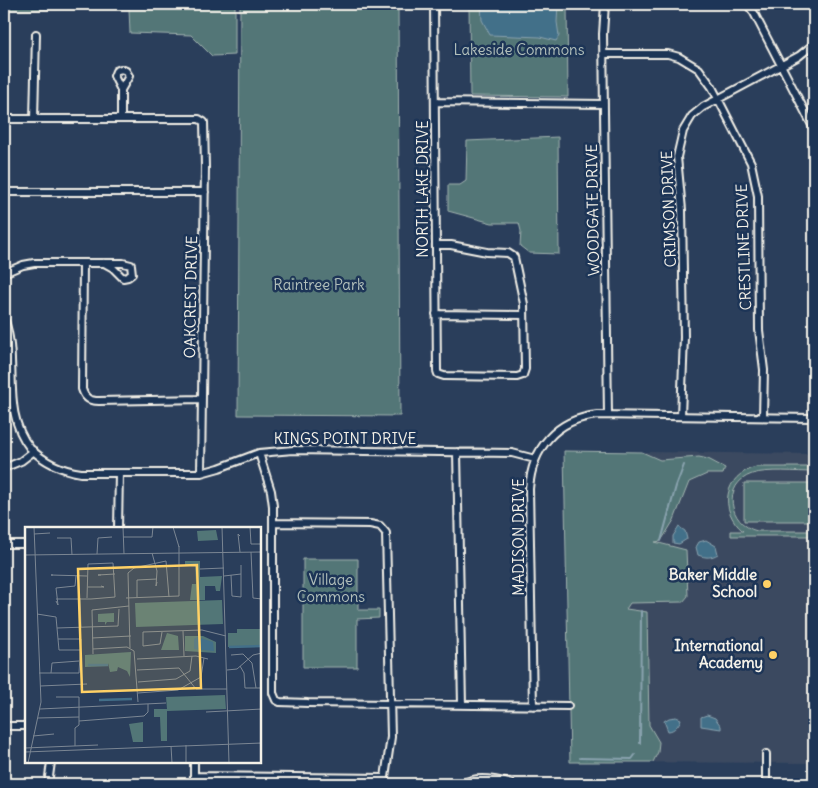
<svg xmlns="http://www.w3.org/2000/svg" width="818" height="788" font-family="Delius,sans-serif">
<style>
.built{fill:#3a4960}
.green{fill:#527677;stroke:#a3b4b0}
.water{fill:#436f89;stroke:#8aa3af}
.lines{fill:none;stroke-linecap:round;stroke-linejoin:round}
.stream{stroke:#8aa3af;stroke-width:2}
.street-casing{stroke:#f4f1e8;stroke-width:10}
.street{stroke:#1d3557;stroke-width:6}
.poi-dot{fill:#ffd166;stroke:#1d3557;stroke-width:2}
.labels{text-anchor:middle;stroke-width:5;stroke-linejoin:round;paint-order:stroke}
.park-label{font-size:15px;fill:#b3c0bb;stroke:#1d3557}
.street-label{font-size:15px;fill:#f4f1e8;stroke:#1d3557}
.poi-label{font-size:15px;font-weight:bold;fill:#f4f1e8;stroke:#1d3557;text-anchor:end}
.inset-river{fill:none;stroke:#436f89;stroke-width:2.5}
.inset-road{fill:none;stroke:#7b8693;stroke-width:1}
.view{fill:#ffd166;fill-opacity:0.15;stroke:#ffd166;stroke-width:2.5}
.inset-edge{fill:none;stroke:#f4f1e8;stroke-width:2.5}
</style>
<rect width="100%" height="100%" fill="#2a3e5b"/>
<filter id="ink" filterUnits="userSpaceOnUse"><feTurbulence type="fractalNoise" baseFrequency=".02" numOctaves="2"/><feDisplacementMap in="SourceGraphic" scale="10" xChannelSelector="R" yChannelSelector="G"/><feConvolveMatrix kernelMatrix="1 2 1 2 8 2 1 2 1" color-interpolation-filters="sRGB"/></filter>
<g filter="url(#ink)">
<!-- built -->
<path class="built" d="M564,451L814,454V763L570,762Z"/>
<!-- green -->
<path class="green" d="M4,4H235V55L212,56L191,35L130,33L129,9L4,10Z
M240,4H398L400,416L238,415Z
M469,4H567L568,97L470,96Z
M558,137L559,254L529,253L520,246L521,231L519,223H492L448,211V185H460L466,181L467,141Z
M564,451L642,452L660,460L699,457L708,459L725,468L723,474H707L689,482L674,520L661,541L655,542L686,550L688,596L683,602L630,603L626,609L647,612L649,725L659,742L658,752L653,762H570Z
M756,467H814V472C798,472 767,469 752,474C722,484 728,524 757,531H814V536H731V531H743C718,510 724,475 756,467Z
M744,483H814V521H744Z
M303,559H358V610H379V618L357,619V667H303Z"/>
<!-- water -->
<path class="water" d="M481,4H558L557,22L559,36L556,41L540,37L490,35L482,20Z
M679,527L685,531L687,539L679,544L673,543V536Z
M706,540L716,546L718,554C711,558 706,558 698,555L696,547L699,542Z
M707,715L715,718L721,726V729L701,726V717Z
M676,717L681,719C679,725 674,731 668,731L664,721L669,718Z"/>
<g class="lines">
<!-- stream -->
<path class="stream" d="M661,541L676,486L684,465
M640,743L641,611
M580,758L632,759L635,755"/>
<defs>
<path id="street" d="M434,4L437,371L438,374L444,376L517,377L523,375L525,369L524,304L514,257L508,253L487,252L451,245H436
M605,4L603,34L608,415
M747,4L754,13L814,129
M603,54H668L679,57L699,69L712,87L751,163L758,196L759,330L764,370L763,417
M435,102L604,104
M4,119H199L204,122L205,167L201,473
M34,119L36,34
M121,119V90L129,76L126,71L121,69L116,71L114,76L121,90
M4,192H205
M83,263L82,389C85,399 90,401 99,401L202,399
M4,273L23,265L34,263H123L131,265L132,274L128,277L123,278L113,268L104,263
M436,314L524,315
M4,318C20,361 0,411 30,448C44,462 61,470 81,473H201L219,468L259,453L293,450L512,453L535,459
M681,416L684,337L682,210L677,157L683,131L692,116L703,107L799,56L814,44
M457,452L462,705
M259,453L271,491L273,506V693L276,700L280,702L308,703L568,706
M4,468L21,461L34,451
M273,523L370,524L380,526L386,533L391,737L384,784
M118,528L119,473
M4,544H26
M533,706L529,489C532,448 556,419 598,415L814,418
M4,726H26
M766,754V784
M194,776L385,778
M48,784L51,762
M194,784V762
M463,784C476,775 498,780 512,784"/>
</defs>
<!-- street casing -->
<use href="#street" class="street-casing"/>
<!-- street -->
<use href="#street" class="street"/>
</g>
</g>
<!-- markers -->
<g class="poi-dot">
<circle cx="767" cy="584" r="5"/>
<circle cx="773" cy="655" r="5"/>
</g>
<g class="labels">
<!-- park labels -->
<g class="park-label">
<text x="519" y="55">Lakeside Commons</text>
<text x="319" y="290">Raintree Park</text>
<text x="331" y="585">Village<tspan x="331" dy="17">Commons</tspan></text>
</g>
<!-- street labels -->
<g class="street-label">
<text transform="translate(423 189) rotate(-90)" y="5">NORTH LAKE DRIVE</text>
<text transform="translate(669 209) rotate(-92)" y="5">CRIMSON DRIVE</text>
<text transform="translate(593 210) rotate(-91)" y="5">WOODGATE DRIVE</text>
<text transform="translate(744 247) rotate(-92)" y="5">CRESTLINE DRIVE</text>
<text transform="translate(191 297) rotate(-89)" y="5">OAKCREST DRIVE</text>
<text x="345" y="444">KINGS POINT DRIVE</text>
<text transform="translate(519 537) rotate(-90)" y="5">MADISON DRIVE</text>
</g>
<!-- poi labels -->
<g class="poi-label">
<text x="757" y="580">Baker Middle<tspan x="757" dy="17">School</tspan></text>
<text x="763" y="651">International<tspan x="763" dy="17">Academy</tspan></text>
</g>
</g>
<!-- overview -->
<g transform="translate(25 527)">
<rect width="236" height="236" fill="#2a3e5b"/>
<path d="M191,3L193,13L173,14L172,4ZM160,34H175V50L197,49L195,64H191L190,59H180V73H165L167,57H171L170,38H160ZM197,73L198,97L111,100L110,76ZM89,86V95H82L80,98V95H73V87ZM212,102H236V119L203,120V106H212ZM142,106L153,109L154,123H136ZM160,109H178L191,115V126L160,124ZM106,125L105,150L102,144L93,140L92,144L85,145L83,136V139L60,140V128ZM200,168L201,182L142,184V214H136L135,190H129V182H142L141,170ZM118,195V215H108L104,197Z" fill="#527677"/>
<path d="M172,110L188,115L189,124L169,122V112Z" fill="#436f89"/>
<path class="inset-river" d="M204,120L237,119M63,138H83M74,173L107,172"/>
<path class="inset-road" d="M98,0L99,27M148,0L154,20M197,0L204,236M225,0L226,17H237M9,7L25,6M215,9L213,7L215,25M98,10H127L128,0M32,11H46L47,28M226,25L228,71L237,72M127,26L132,44L131,59L132,55M72,27L73,11L87,10M0,28L237,25M175,42L199,41M28,48H26L62,49M76,48H73L90,47M206,48L207,69L216,70V38M199,49L216,47M63,60H79L76,59M112,70V53L132,52M55,71L56,100M101,71L154,69V19M31,72H66L90,70L88,36L63,37L62,71M31,74L33,78L31,61L50,59L51,49M12,87L31,90L34,123H55M32,101L93,99L94,82M158,104L159,129M137,105L135,117L118,119V105L177,103L201,109M67,111L106,109M105,121L103,46L109,41L141,34L144,70M68,122L102,120L109,124L113,175M68,127L67,83L104,79M206,128L218,127L227,136L231,161M112,132L171,129L183,132M215,139L219,146L220,161H237M112,143L154,141L171,162H202M202,143L212,142L228,128L237,126M14,146H54L56,112H33M26,146L27,136L54,134M113,155L151,152L165,144L167,129M15,159L62,157M113,166L153,163L176,150L179,131M31,170H54V198L50,201V219M15,182L141,176M181,185L237,182M13,191L54,190M54,194L119,189L123,185V177M8,209L29,207M161,218V236M146,219L147,236M0,221L73,218M0,225L237,216M3,236L16,175L9,0"/>
<path class="view" d="M172,38L176,161L57,165L53,42Z"/>
<rect width="236" height="236" class="inset-edge"/>
</g>
<!-- margin -->
<rect width="818" height="788" fill="none" stroke="#1d3557" stroke-width="20"/>
<rect x="10" y="10" width="798" height="768" fill="none" stroke="#f4f1e8" stroke-width="2" filter="url(#ink)"/>
</svg>
